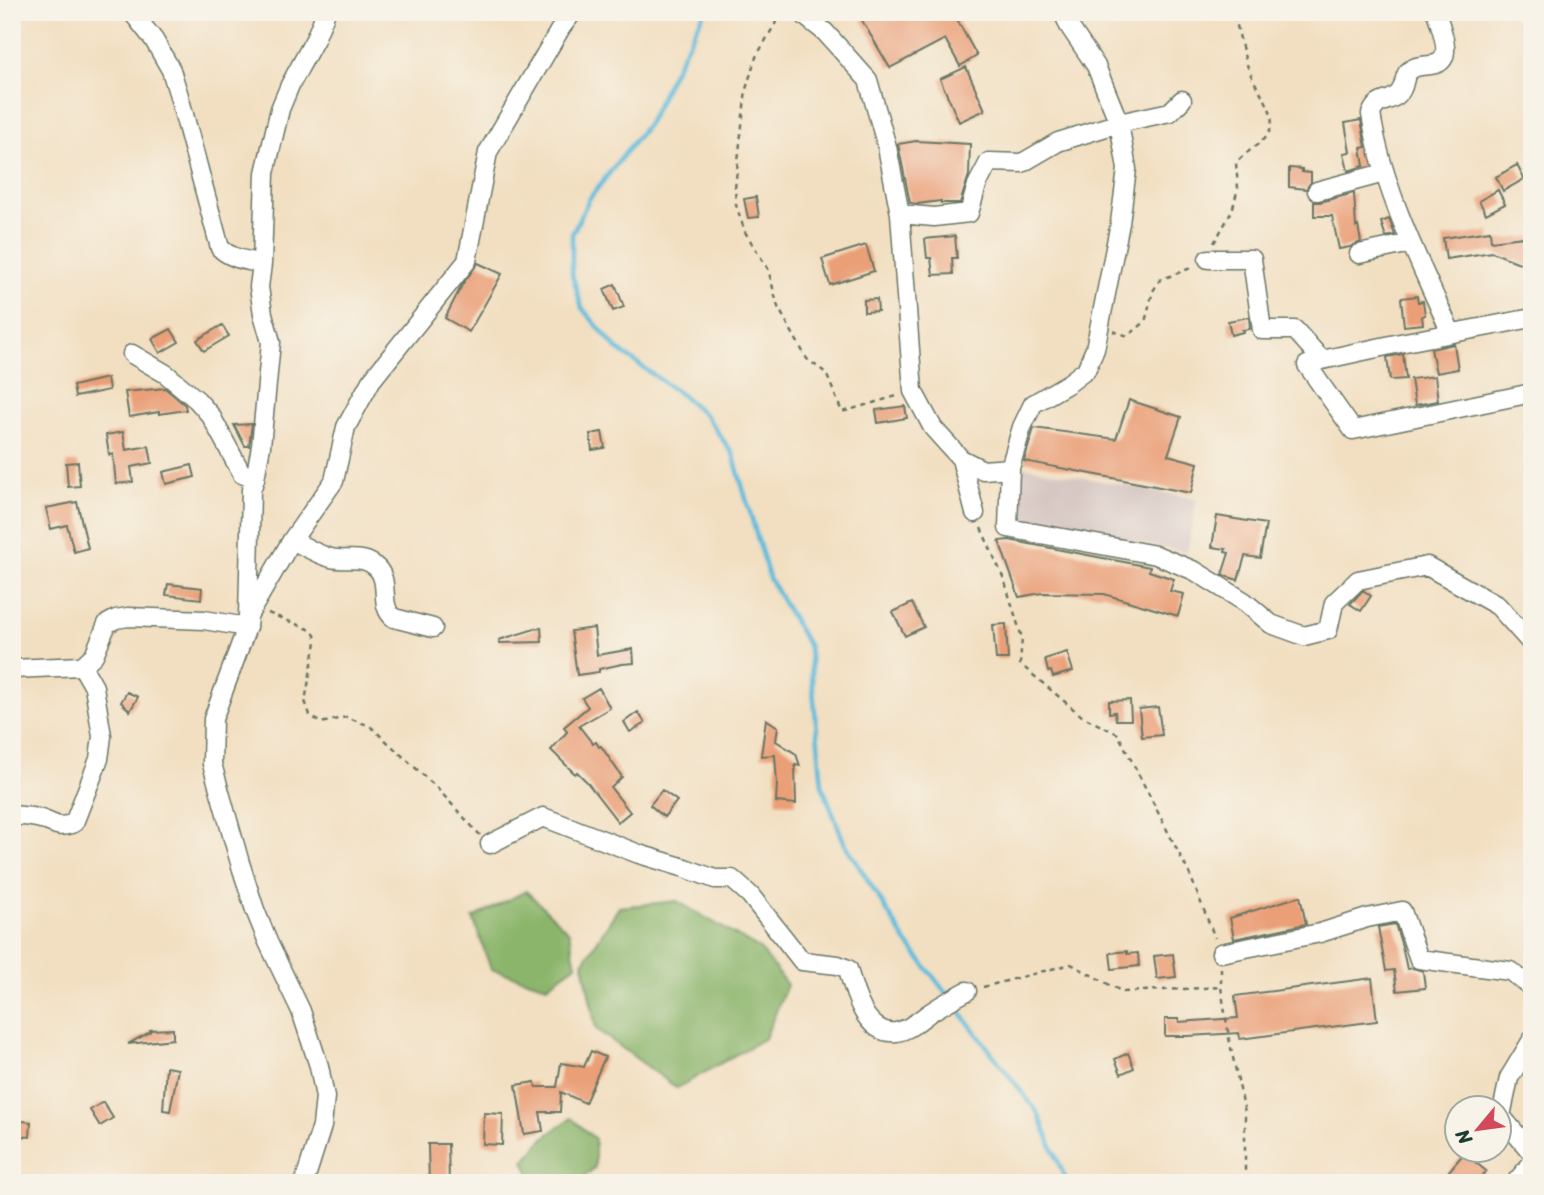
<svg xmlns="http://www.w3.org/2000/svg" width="1544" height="1195" font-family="Sriracha,sans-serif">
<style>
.industrial{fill:#d1bfbd}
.forest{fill:#8cb56c;stroke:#567950;stroke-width:2}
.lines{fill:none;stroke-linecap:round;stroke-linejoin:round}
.stream{stroke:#5dbbdc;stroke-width:4.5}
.building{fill:#ea9f77}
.minor-casing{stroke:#697665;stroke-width:21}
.path{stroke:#697665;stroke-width:2.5;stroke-dasharray:5 5;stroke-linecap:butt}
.minor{stroke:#fff;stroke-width:18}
</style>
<rect width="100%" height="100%" fill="#f7f3e8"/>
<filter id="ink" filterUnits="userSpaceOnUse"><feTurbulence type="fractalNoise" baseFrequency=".0143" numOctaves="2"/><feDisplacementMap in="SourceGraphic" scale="14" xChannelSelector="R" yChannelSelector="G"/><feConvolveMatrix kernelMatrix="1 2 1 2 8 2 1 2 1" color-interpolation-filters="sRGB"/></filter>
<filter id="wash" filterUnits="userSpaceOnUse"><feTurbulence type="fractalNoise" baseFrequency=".00686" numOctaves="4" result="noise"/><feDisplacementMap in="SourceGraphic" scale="28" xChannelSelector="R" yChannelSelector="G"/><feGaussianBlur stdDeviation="1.57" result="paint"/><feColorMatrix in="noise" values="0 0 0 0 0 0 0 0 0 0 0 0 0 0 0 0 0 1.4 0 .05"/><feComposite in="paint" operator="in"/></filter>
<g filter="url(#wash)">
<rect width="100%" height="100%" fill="#f2dfc1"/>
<!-- industrial -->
<path class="industrial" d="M1022,466L1197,499L1187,552L1012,520Z"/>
<!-- forest -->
<path class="forest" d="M526,891L569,932L576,965L547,986L491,969L473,918Z
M677,901L761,950L787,985L765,1038L677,1088L596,1029L583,963L619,907Z
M571,1118L595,1139V1167L578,1183H534L524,1161L545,1137Z"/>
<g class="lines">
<!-- stream -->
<path class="stream" d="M705,12L671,76L649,122L589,199L572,234V274L582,308L616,348L683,396L706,416L733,454L769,578L809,647L822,785L844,842L905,940L949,997
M954,1004L1038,1113L1067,1183"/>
</g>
<g id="blocks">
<!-- building -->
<path class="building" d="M857,12H946L948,17L954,14L977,56L960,66L945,39L890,68Z
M966,67L985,110L959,122L940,79Z
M1361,120L1366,147L1361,148L1364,166L1348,171L1344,153L1350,152L1345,123Z
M916,141L970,144L969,175L960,203H941V201L917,204L910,203L898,144Z
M1517,165L1524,179L1503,191L1496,177Z
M1289,168L1302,169V172L1311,173V182L1306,189L1289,187Z
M1498,190L1505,204L1486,214L1479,201Z
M1354,193L1356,227L1358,226L1361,242L1350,247L1339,249L1332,216H1314V202H1320Z
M756,197L759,217L748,218L744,199Z
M1389,219L1395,235L1386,237L1381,222Z
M1490,231L1491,241L1532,236V268L1492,252L1446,259L1443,238Z
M955,236L957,258H952L953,274L933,275L931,258H927L925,239Z
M866,245L874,271L830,285L822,259Z
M478,263L502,274L469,332L445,318L462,285Z
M615,284L624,307L613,311L604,289Z
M1417,296L1418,302L1423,301L1425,315L1422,316L1423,324L1404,326L1401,298Z
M877,299L878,311L864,312V300Z
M1249,317L1250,329L1242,330L1243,332L1231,335L1228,321Z
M222,325L229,336L204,351L197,340Z
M171,329L179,342L160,353L152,339Z
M1454,344L1458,369L1436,373L1431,349Z
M1403,354L1406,379L1390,380L1387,357Z
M1435,376L1438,401L1415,405L1411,379Z
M107,378L109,390L75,397L73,386Z
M165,388L185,405L186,410L159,414V412L129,417L125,392Z
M1129,400L1181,417L1168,455L1198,463L1191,493L1024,461L1034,428L1116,439Z
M905,406L907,418L878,423L876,410Z
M252,424L249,446H245L234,425Z
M123,432L126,450L149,446L152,463L131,467L133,482L116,484L113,454L109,455L106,435Z
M602,432L605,448L592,450L590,434Z
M78,462L80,486L68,487L66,463Z
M192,465L195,477L166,484L163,472Z
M77,502L88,548L74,552L67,525L51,529L46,508Z
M1217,516L1266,524L1260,558L1245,556L1238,580L1222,575L1229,553L1225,552L1226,549L1212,547Z
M1009,540L1150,567L1149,571L1174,579L1170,591L1184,594L1178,616L1104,594L1042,593L1019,597L999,541Z
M168,584L202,588L201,599L166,595Z
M1363,590L1371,596L1361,611L1350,604Z
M912,603L924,627L905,636L893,612Z
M1006,624L1008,659H996L993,625Z
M541,627L542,642L500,643L499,640Z
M594,628L597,655L633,649L634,663L622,664L599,669V672L577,675L571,631Z
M1067,652L1073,671L1053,677L1051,671L1048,672L1045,659Z
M599,688L610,708L579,726L593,744L596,742L599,747L601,746L622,777L611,788L630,812L618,822L586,781L577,772L575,774L551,750L567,732L564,727L588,707L582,698Z
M127,692L138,697L130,711L121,702Z
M1130,700L1131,720H1116L1115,712L1109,713V701Z
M1158,707L1162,735L1142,737L1139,709Z
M638,712L645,723L630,732L624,722Z
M766,719L778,727L776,741L796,754L800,766L795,765L796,804L776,802L777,784L775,755L761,756Z
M662,790L677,801L664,817L650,805Z
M1300,896L1306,924L1234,939L1230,918Z
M1395,924L1402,946L1407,969L1413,968L1423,971L1425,988L1397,991L1394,970L1386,971L1378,927Z
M1127,951V954L1138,953L1139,966L1112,969L1110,953Z
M1173,954L1176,977L1157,979L1154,956Z
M1372,978L1377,1021L1240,1039L1239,1033L1188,1036H1165V1019H1179V1022L1238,1018L1235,996Z
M173,1029V1039L128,1044L150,1032V1030Z
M591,1051L605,1057L585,1103L561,1092L560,1112H540L543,1131L524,1134L516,1085L535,1082L536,1087H557L561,1063L584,1067Z
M1128,1053L1134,1068L1121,1074L1115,1059Z
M166,1067L178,1069L170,1111L163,1110Z
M103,1102L113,1118L100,1126L90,1110Z
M484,1113L503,1114L502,1145L483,1144Z
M12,1120L31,1122L30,1137L12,1135Z
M428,1144H448L449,1183H429Z
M1464,1153L1486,1171L1476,1183H1439Z"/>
</g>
</g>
<g filter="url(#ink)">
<use href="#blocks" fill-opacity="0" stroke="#697665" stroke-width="2"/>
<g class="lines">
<defs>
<path id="minor" d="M132,12L154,40L171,70L179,96L220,248C231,259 247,260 262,264
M1436,12C1440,25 1453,56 1438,63C1430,67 1419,64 1412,69C1401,74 1408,87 1396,96C1384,104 1378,98 1371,114C1383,191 1420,262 1451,333
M806,17L825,32L868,80L887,147L900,214L913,391L933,428L961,459L975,513
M1317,191L1384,173
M900,214L934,217L969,213L977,185L989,162L1022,163L1058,142L1119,123L1170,112L1182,100
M1359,254L1411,243
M1208,259H1252L1262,330H1295L1322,360L1307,365L1353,430L1532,393
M132,354L166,374L197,400L211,416L242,474L255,479
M1322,360L1400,343L1532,318
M961,459L983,470L1010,468L1008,528L1156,555L1195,571L1245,602L1271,624L1304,636L1328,630L1334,603L1358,580L1427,566L1498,606L1532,644
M1010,468L1022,427L1033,404L1069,383L1086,370L1095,349L1120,223L1127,169L1119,123L1096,66L1069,26L1063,12
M292,540C304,546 318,555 331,558C348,562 364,554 377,568C391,582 378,606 394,618L433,628
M249,614L292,540L334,481L346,427L371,381L467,261L488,152L562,26L573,12
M12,669L82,666L94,655L107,624L116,619L128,617L204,620L247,627
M12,815C21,816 32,816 41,819C56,824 57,829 74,823L99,759L102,736L94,687L82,666
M490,844L543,817L639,854L685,868L715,879H732L750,895L802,961L838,965L848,969C854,992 865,1035 896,1032C911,1030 922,1017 934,1010C945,1003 956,997 967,991
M1221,953L1320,933L1367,918L1402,911L1419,959L1510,971L1529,985L1532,991
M1532,1040L1509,1078L1501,1116L1532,1153
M304,1183L322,1126L325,1097L319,1066L301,1011L268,942L255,910L240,863L212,764L213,719L247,627L248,617L251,490L255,479L261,446L271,342L263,314L259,287L262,264L265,173L280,109L290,85L315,39L326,12
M1515,1183L1532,1163"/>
</defs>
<!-- minor casing -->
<use href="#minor" class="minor-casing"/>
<!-- path -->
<path class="path" d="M782,12L756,57L746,89L735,188L736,205L745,232L768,269L778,307L807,359L826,373L842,412L900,395
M1214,243L1232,211L1238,188L1236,163C1244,153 1262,143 1268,134C1280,113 1259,94 1251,75C1244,60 1238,30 1234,12
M1113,331L1128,336L1145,322L1153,291L1160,280L1193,267
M981,528L1004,579L1022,638L1020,664L1083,717L1118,734L1190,875L1215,938
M268,613L311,630L315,635L316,642L305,701L310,715L321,723L346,717L370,726L436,787L480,835
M1221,968V987L1230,1044L1245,1112V1183
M983,987L1071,964L1123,992L1221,987"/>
<!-- minor -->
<use href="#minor" class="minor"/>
</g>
</g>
<!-- margin -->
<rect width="1544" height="1195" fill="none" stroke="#f7f3e8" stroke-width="42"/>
<!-- north arrow -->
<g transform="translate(1478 1129) rotate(241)"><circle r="33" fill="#f7f3e8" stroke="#a1aaa0" stroke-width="2"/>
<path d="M0-5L12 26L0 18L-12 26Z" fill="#d1495b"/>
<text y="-10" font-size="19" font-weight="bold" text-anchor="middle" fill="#1f3d34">N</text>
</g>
</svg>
